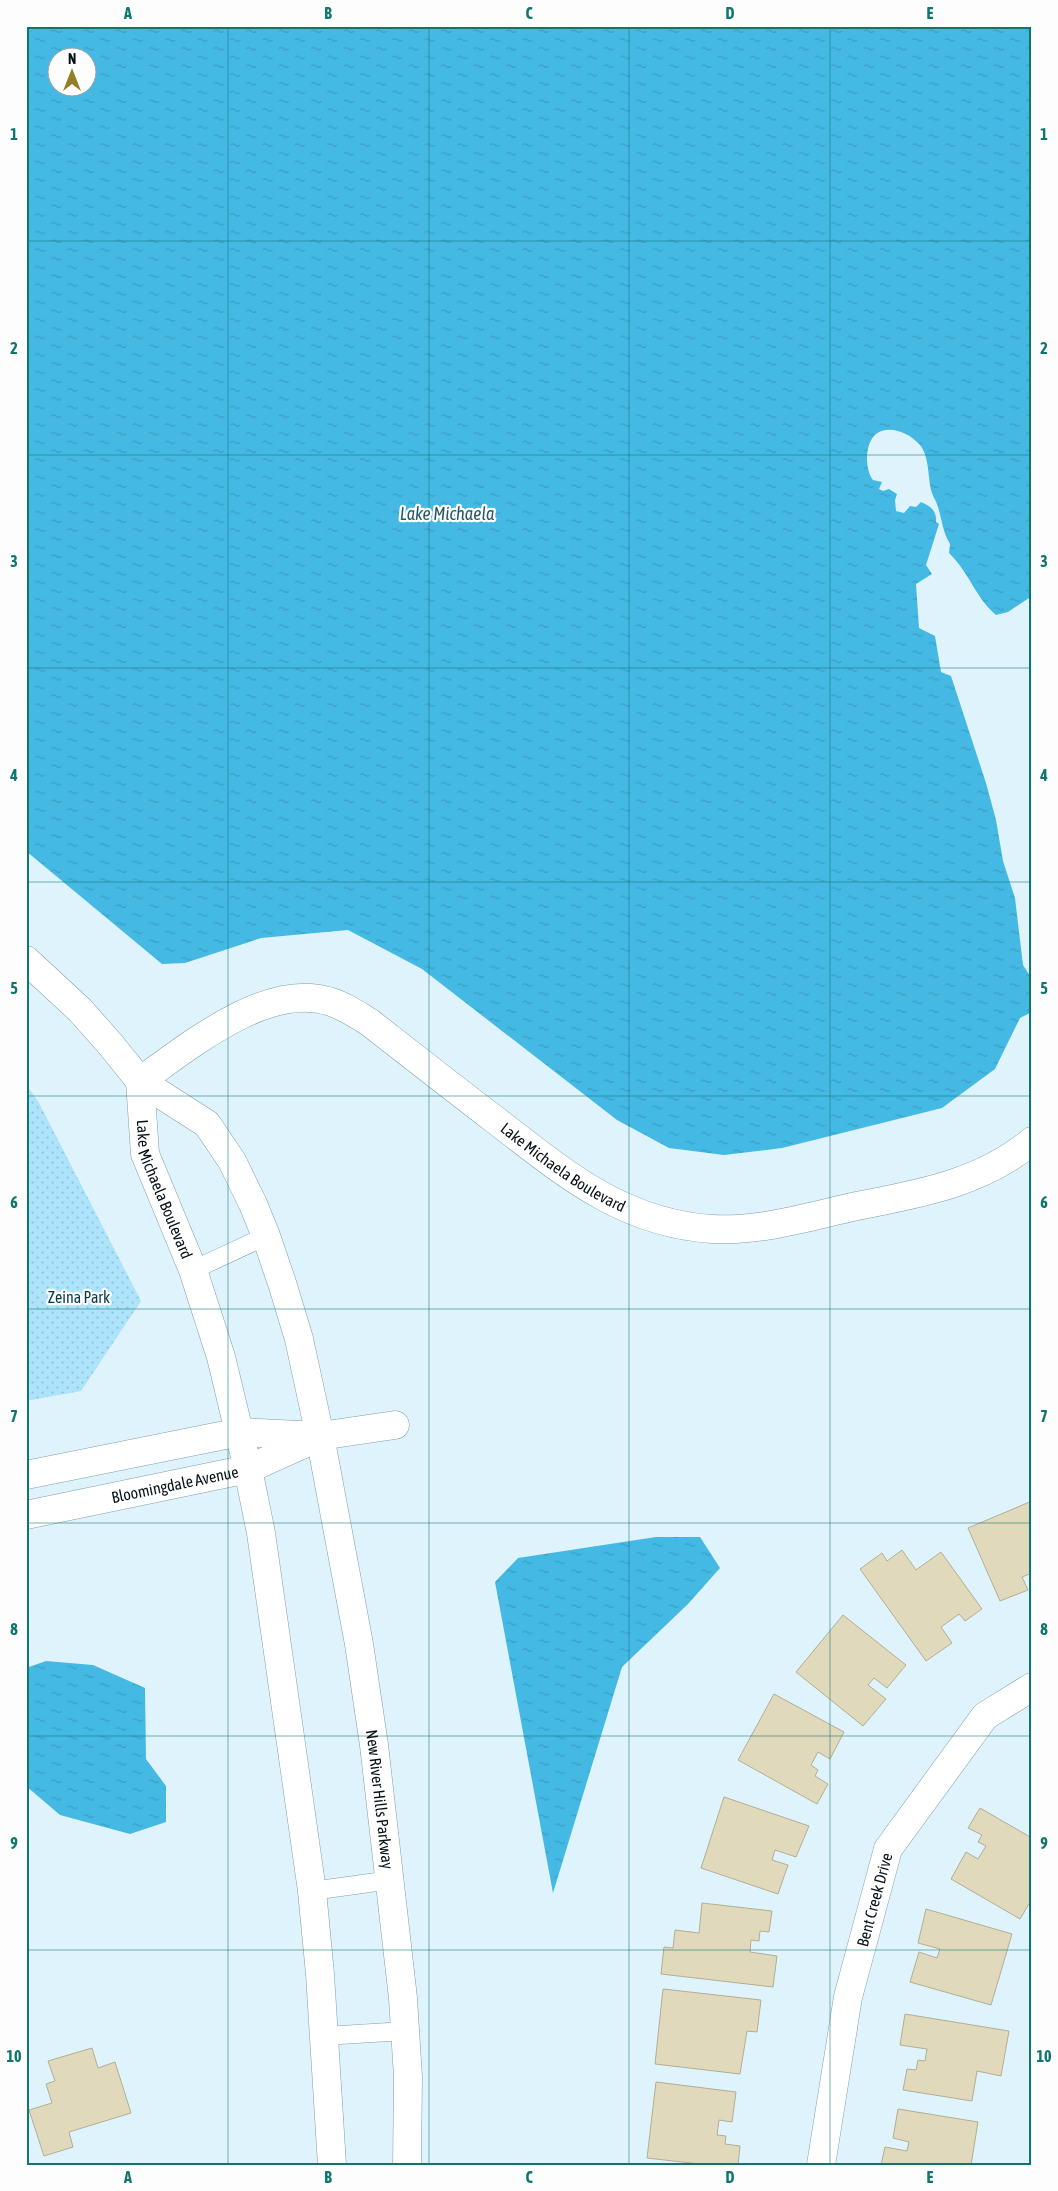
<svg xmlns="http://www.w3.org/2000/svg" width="1058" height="2191" font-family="'Asap Condensed',sans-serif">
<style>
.park{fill:url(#park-dots)}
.water{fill:url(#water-ripples);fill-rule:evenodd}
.building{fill:#e0d9bb;stroke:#b4ae91}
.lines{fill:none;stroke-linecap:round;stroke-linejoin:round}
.lane-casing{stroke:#7f9fad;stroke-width:19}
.street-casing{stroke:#7f9fad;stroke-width:29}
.secondary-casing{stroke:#7f9fad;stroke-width:29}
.lane{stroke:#fff;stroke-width:18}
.street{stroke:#fff;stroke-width:28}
.secondary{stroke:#fff;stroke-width:28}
.grid{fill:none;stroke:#0f766e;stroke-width:1;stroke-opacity:0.55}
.labels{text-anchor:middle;stroke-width:4.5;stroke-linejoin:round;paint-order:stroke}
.street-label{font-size:16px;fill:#071217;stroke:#fcfdfc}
.park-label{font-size:16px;fill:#063b4d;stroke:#fcfdfc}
.water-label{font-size:18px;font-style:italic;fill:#28576a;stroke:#fcfdfc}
.neatline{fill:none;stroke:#0f766e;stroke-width:2}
.grid-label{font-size:16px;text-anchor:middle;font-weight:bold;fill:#0f766e}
</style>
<defs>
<pattern id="park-dots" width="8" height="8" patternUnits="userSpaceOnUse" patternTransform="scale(1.25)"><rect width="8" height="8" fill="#ade3fb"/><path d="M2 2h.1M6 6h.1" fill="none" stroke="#93c2d6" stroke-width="1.8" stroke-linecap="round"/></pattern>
<pattern id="water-ripples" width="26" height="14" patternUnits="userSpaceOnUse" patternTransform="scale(1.25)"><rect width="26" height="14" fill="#44b9e4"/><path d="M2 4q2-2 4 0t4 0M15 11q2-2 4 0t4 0" fill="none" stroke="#3a9ec3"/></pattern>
</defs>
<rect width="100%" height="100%" fill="#dff3fc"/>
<!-- park -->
<path class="park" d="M26,1085L38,1101L141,1301L81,1391L26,1401Z"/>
<!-- water -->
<path class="water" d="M26,26H1032V596L1008,612L996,615C975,597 969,572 949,553L950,544C942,531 942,518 937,504C935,499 932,495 931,490C928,476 929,456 920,445C910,433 889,424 876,434C864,444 865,470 873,480L882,482L879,489L883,491L889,489L897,494L895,500L896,511L904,513L910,506L916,507L921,502C930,506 937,510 936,522L939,524L926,565L932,574L916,584L919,628L935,636L941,672L951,676L986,783L996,820L1003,861L1015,898L1023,965L1032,979V1012L1020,1018L995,1069L942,1108L782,1148L724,1155L669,1148L617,1120L422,969L348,930L261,938L185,963L162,964L26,851ZM58,58H88V88H58Z
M656,1537H700L720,1568L688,1604L622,1667L553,1893L495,1582L518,1558Z
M46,1661L93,1665L145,1688L146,1759L166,1786V1822L130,1834L60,1815L26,1786V1668Z"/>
<!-- building -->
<path class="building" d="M1032,1501V1573L1022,1577L1028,1590L1000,1601L968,1528Z
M902,1550L916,1570L941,1552L982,1609L965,1621L959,1614L941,1627L952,1643L926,1661L860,1569L882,1553L887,1561Z
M843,1615L906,1665L887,1688L874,1678L868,1685L886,1699L863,1726L796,1672Z
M774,1694L844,1732L830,1759L818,1752L811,1765L818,1770L815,1776L828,1784L817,1804L738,1760Z
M724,1797L809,1826L796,1857L775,1850L772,1860L788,1865L778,1894L701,1868Z
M980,1808L1032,1838V1899L1020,1919L951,1879L966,1852L978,1859L986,1846L978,1842L982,1835L968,1828Z
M702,1903L772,1911L769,1932L760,1931L759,1941L751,1940L750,1952L777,1956L773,1987L661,1974L664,1947L673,1948L675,1930L699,1933Z
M926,1909L1012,1934L991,2005L910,1982L919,1952L937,1958L940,1949L918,1943Z
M663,1989L761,2000L757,2032L747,2031L740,2074L655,2064Z
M905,2014L1009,2031L1001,2076L977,2071L972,2101L903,2090L907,2069L916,2070L918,2060L925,2061L927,2049L900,2045Z
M92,2048L98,2068L115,2062L131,2113L69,2132L73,2147L44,2156L29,2110L52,2103L46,2084L55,2081L48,2061Z
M656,2082L736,2092L732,2122L719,2120L717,2135L726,2136L725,2144L740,2146L738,2165H708L647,2158Z
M898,2109L978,2122L971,2165H881L885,2147L907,2151L909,2142L893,2138Z"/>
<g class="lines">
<defs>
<path id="lane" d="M193,1270L266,1236
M312,1891L391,1880
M324,2036L405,2031"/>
<g id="street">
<path id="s1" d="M821,2165L848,1997L888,1849L985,1716L1032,1687"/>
</g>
<g id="secondary">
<path id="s2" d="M26,960L80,1010L111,1045L140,1081L207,1124L232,1161L253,1204L266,1236L283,1286L299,1339L320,1436L359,1644L374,1745L403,1998L408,2077L407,2165"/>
<path id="s3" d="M140,1081L145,1154L193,1270L221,1357L248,1469L261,1533L312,1891L320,1974L332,2165"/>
<path id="s4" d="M140,1081C187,1048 266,982 328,1001C343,1005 356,1014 369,1022C410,1054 452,1087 494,1119C563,1172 621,1223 712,1229C760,1232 810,1216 857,1206C919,1194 982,1183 1032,1141"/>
<path d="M26,1475L240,1432L320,1436L395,1425"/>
<path id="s5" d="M26,1515L248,1469L317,1438"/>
</g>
</defs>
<!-- lane casing -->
<use href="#lane" class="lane-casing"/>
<!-- street casing -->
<use href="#street" class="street-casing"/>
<!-- secondary casing -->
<use href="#secondary" class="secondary-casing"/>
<!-- lane -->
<use href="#lane" class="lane"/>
<!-- street -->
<use href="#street" class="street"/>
<!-- secondary -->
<use href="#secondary" class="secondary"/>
</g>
<!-- grid -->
<path class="grid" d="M228,26V2165M429,26V2165M629,26V2165M830,26V2165M26,241H1032M26,455H1032M26,668H1032M26,882H1032M26,1096H1032M26,1309H1032M26,1523H1032M26,1736H1032M26,1950H1032"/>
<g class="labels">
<!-- street labels -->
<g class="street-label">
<text dy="6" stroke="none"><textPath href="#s4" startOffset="500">Lake Michaela Boulevard</textPath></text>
<text dy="6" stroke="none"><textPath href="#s3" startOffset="112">Lake Michaela Boulevard</textPath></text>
<text dy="6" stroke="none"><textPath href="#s5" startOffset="152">Bloomingdale Avenue</textPath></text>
<text dy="6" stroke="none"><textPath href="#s2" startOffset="949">New River Hills Parkway</textPath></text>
<text dy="6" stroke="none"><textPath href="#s1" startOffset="271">Bent Creek Drive</textPath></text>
</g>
<!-- park labels -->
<g class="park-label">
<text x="79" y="1303">Zeina Park</text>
</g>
<!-- water labels -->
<g class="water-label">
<text x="447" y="520">Lake Michaela</text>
</g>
</g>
<!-- border -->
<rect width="1058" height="2191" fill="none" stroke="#fcfdfc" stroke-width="55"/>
<!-- north arrow -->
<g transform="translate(72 72)"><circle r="24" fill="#fcfdfc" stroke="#9a9fa0"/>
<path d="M0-4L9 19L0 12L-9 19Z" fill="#927f26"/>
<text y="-8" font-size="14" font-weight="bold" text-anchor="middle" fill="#071217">N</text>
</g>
<rect x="28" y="28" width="1002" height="2136" class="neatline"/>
<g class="grid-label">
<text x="128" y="19">A</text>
<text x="328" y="19">B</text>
<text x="529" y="19">C</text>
<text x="730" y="19">D</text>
<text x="930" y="19">E</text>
<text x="14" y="140">1</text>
<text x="1044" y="140">1</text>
<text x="14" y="354">2</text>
<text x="1044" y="354">2</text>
<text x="14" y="567">3</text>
<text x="1044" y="567">3</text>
<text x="14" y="781">4</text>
<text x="1044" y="781">4</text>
<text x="14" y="994">5</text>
<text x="1044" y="994">5</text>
<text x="14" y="1208">6</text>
<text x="1044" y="1208">6</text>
<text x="14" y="1422">7</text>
<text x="1044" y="1422">7</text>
<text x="14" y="1635">8</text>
<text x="1044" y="1635">8</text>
<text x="14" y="1849">9</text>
<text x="1044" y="1849">9</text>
<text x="14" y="2062">10</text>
<text x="1044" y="2062">10</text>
<text x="128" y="2183">A</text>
<text x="328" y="2183">B</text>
<text x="529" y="2183">C</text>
<text x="730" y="2183">D</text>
<text x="930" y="2183">E</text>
</g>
</svg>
